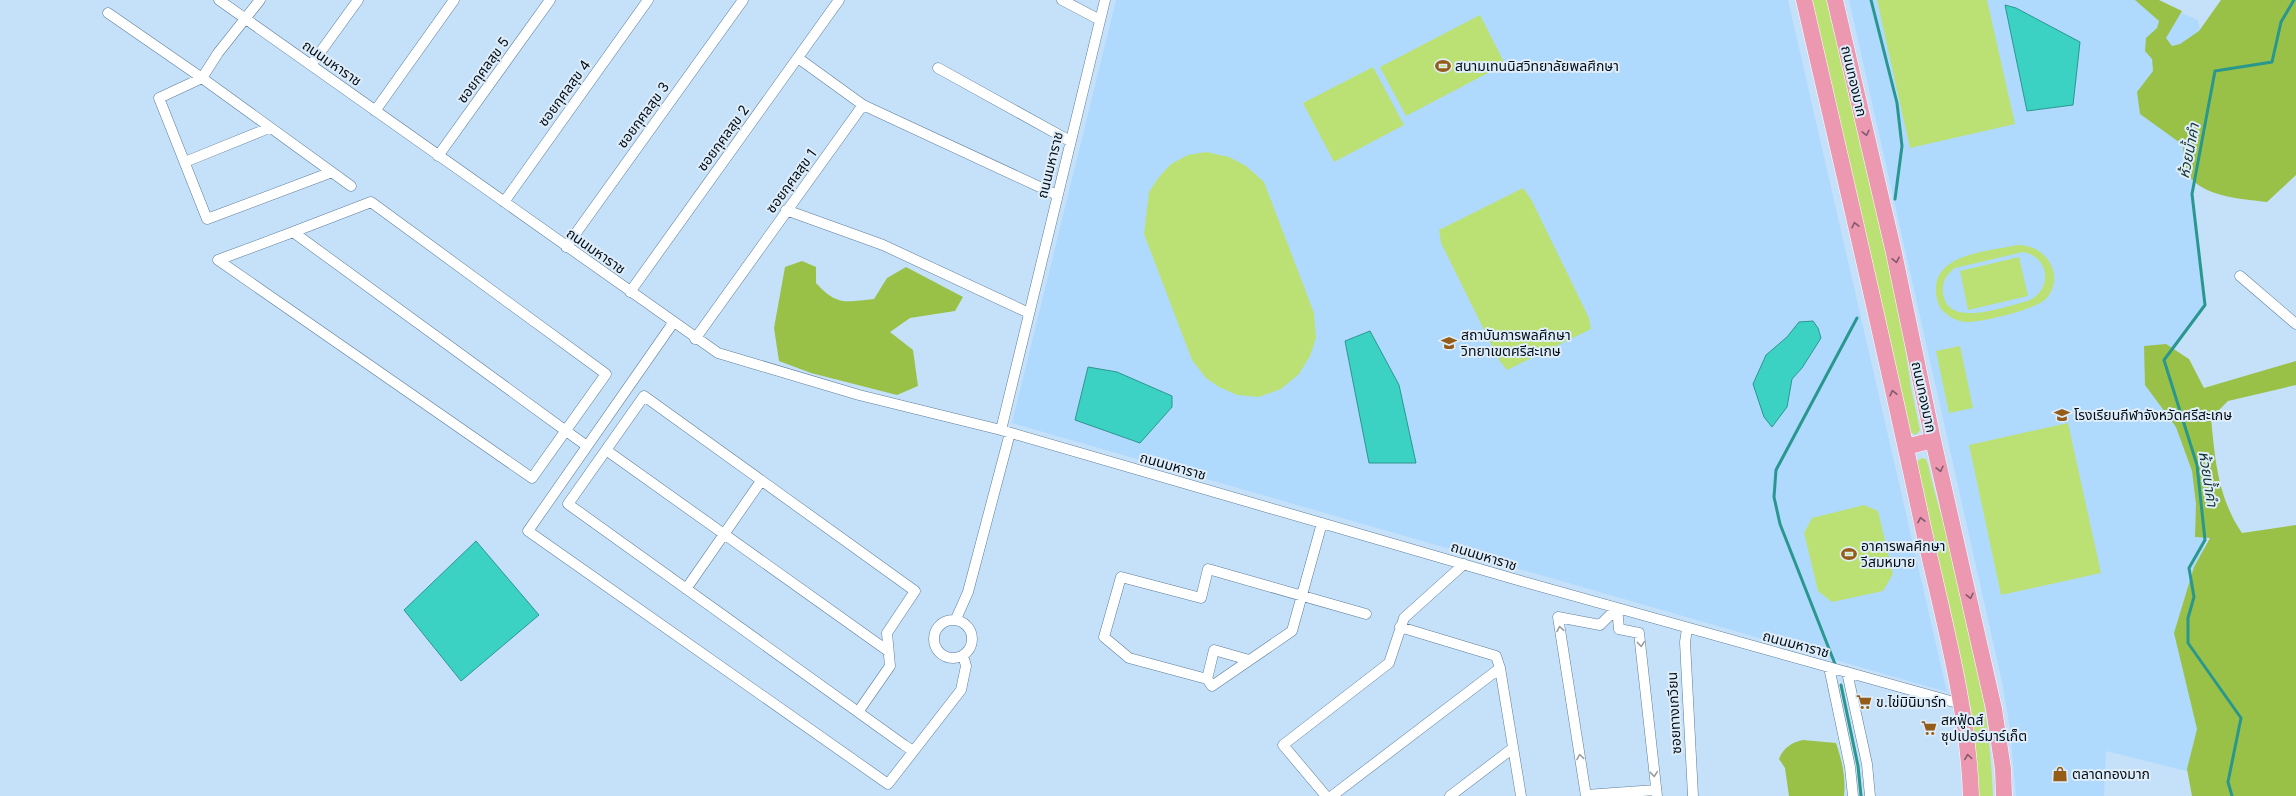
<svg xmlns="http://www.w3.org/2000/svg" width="2296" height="796" font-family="Inter,'Noto Sans Thai',sans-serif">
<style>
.built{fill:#b0d9fe}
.green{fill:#bbe175;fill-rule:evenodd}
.forest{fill:#99c147}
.water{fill:#3bd2c3;stroke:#2a978f}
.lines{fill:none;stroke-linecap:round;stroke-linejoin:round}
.stream{stroke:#2a978f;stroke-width:3}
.minor-casing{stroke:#5d7d99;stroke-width:11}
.primary-casing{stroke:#fff;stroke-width:17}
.minor{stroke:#fff;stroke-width:10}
.primary{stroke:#ec98b1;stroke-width:16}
.oneway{stroke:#83596c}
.oneway2{stroke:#9a9ea2}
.labels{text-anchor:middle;stroke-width:4;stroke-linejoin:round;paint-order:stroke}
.street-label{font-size:14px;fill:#030d17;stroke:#dfedf9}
.poi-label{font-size:14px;fill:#030d17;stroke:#dfedf9;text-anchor:start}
.water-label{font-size:15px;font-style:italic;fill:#173632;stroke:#dfedf9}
</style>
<rect width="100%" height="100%" fill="#c5e1fa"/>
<!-- built -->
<path class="built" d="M1116,0H1788L1947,692L1012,423Z
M1849,0H2151L2198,20L2208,66L2193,192L2205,305L2166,362L2198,467L2204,538V559L2226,781L2106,751L2104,796H2016L2010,728L2002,682Z"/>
<!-- green -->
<path class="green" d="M1811,0H1828L1901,320L1911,387L1920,430L1916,435L1910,432Z
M1877,0H1987L2015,124L1910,148Z
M1480,15L1505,64L1406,116L1380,67Z
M1373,67L1404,125L1334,162L1303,103Z
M1206,152L1229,157L1246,166L1264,182L1314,313L1316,338L1310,356L1299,374L1281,389L1259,397L1237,395L1219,387L1206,378L1192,360L1144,234L1149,192L1159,177L1171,164L1188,155Z
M1523,188L1531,199L1589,318L1591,329L1507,370L1499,360L1441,243L1439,230Z
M2017,245C2045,244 2067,275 2046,299C2037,309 1979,323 1965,322C1956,321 1947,316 1941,309C1937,302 1935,294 1936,286C1939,253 1991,251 2017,245ZM2023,252C2050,257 2053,290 2028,301C2006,306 1946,330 1943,292C1942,281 1947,274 1955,268Z
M2019,257L2028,296L1968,310L1960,271Z
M1960,346L1973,408L1949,413L1936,351Z
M2068,423L2101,573L2001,595L1969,445Z
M1922,458L1926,459L1928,464C1936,502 1949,538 1958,575C1976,648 1990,721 1993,796H1979L1971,709L1918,466L1917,461Z
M1864,505L1878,511L1893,574L1883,591L1832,602L1818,591L1804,533L1812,518Z"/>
<!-- forest -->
<path class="forest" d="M2135,0H2159L2182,11L2166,38L2172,46L2180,44L2199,31L2221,0H2296V175L2267,202C2243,199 2197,197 2186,170C2183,164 2184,153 2183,145L2140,114L2137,92L2153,71L2152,59L2145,51L2146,38L2157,28L2159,21Z
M802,261L816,267V283C837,306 845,302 874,299L887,278L906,267L963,297L955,311L910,318L890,332L913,350L918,386L897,395L811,373L779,361L774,328L785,267Z
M2166,344L2189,359L2204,388L2296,361V385L2228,401L2211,418C2215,460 2218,498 2242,533L2296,525V796H2192L2187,769L2197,729L2174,633L2194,567L2210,538L2195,537L2196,504L2192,471L2176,427L2145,385L2144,346Z
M1803,740L1836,743C1842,760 1846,778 1844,796H1789L1785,768L1779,759C1783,748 1792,742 1803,740Z"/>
<!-- water -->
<path class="water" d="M2005,5L2016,8L2080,42L2073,105L2027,111Z
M1813,321L1818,328L1821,338L1802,368L1792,379L1787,407L1772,427L1764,417L1753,384L1766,355L1787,337L1799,322Z
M1370,331L1399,385L1416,463H1369L1345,341Z
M1088,367L1117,372L1172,396V407L1140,443L1075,420Z
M476,541L539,615L461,681L404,610Z"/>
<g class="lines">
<!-- stream -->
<path class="stream" d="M1871,0L1897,103L1902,146L1895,199
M1835,664L1780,524L1774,497L1776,470L1857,318
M1841,685L1858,766L1861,796
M2232,796L2228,782L2241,718L2188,643V618L2194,597L2189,568L2205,540L2197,465L2164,360L2205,305L2192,194L2215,71L2272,62L2281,22L2294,0"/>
<defs>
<path id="minor" d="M219,0L718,353L859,395L1001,430L1521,581L1961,704
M260,0L218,53L202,78L159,98L207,219L332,172
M1062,0L1100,20
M108,13L202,78L351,186
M311,65L358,0
M938,68L1070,141
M863,105L1057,195
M375,111L454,0
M438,156L550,0
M185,162L269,128
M504,202L648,0
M786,210L883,245L1029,313
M293,232L218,260L532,478L606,374L371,202L293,232L566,431L587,446
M566,247L743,0
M2240,276L2296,324
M630,292L839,0
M673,323L528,531L888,784L961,690L966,666L963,655
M695,339L863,105L798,58
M1001,430L1105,0
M606,450L888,651
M686,589L761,481
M1617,608L1619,629L1639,633L1657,796
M956,619L968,592L1010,433
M934 639a19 19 0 1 1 38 0a19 19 0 1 1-38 0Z
M1400,627L1496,656L1500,668L1521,796
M1687,629L1685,642L1693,796
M1249,660L1214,650L1207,679L1212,686L1292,631L1322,523
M1829,667L1850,767L1853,796
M1847,672L1867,764L1870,796
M1207,679L1129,658L1104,637L1121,577L1201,598L1208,569L1366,614
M858,712L890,666L887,633L915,591L644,396L568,504L904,745L913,751
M1586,795L1656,790
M1326,796L1283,745L1389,663L1404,618L1464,564
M1332,796L1500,668
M1450,796L1513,748
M1586,796L1558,617L1600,625L1617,608"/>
<path id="primary" d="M1804,0C1844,174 1885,348 1922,523C1941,612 1968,704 1971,796
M1835,0L1894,253L1933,440L1994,709L2003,769L2004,796
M1906,447L1933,440"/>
</defs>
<!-- minor casing -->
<use href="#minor" class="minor-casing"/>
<!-- primary casing -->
<use href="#primary" class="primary-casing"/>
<!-- minor -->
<use href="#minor" class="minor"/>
<!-- primary -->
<use href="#primary" class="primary"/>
</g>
<!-- one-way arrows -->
<defs><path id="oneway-chevron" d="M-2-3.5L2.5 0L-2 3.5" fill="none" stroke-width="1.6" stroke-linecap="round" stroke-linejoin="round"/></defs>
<g class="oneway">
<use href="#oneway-chevron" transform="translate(1866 133) rotate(77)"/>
<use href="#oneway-chevron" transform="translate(1855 225) rotate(-103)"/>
<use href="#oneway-chevron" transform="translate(1896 260) rotate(78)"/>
<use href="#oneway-chevron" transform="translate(1893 393) rotate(-103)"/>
<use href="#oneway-chevron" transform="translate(1940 469) rotate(77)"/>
<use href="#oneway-chevron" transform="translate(1921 520) rotate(-102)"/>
<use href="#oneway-chevron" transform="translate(1970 596) rotate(77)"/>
<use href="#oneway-chevron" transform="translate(1968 757) rotate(-98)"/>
</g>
<g class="oneway2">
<use href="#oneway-chevron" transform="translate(1560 629) rotate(-99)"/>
<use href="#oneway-chevron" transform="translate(1641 644) rotate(84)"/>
<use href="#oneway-chevron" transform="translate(1580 757) rotate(-99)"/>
<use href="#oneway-chevron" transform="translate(1654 774) rotate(84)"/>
</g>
<!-- icons -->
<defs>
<symbol id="stadium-bare" viewBox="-9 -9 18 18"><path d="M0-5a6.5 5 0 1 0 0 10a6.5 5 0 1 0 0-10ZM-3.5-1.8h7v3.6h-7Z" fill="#945c17" stroke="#dfedf9" stroke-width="2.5" paint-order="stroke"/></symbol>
<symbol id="university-bare" viewBox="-9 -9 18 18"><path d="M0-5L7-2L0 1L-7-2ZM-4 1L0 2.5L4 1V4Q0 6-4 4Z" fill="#945c17" stroke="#dfedf9" stroke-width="2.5" paint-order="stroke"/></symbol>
<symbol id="supermarket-bare" viewBox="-9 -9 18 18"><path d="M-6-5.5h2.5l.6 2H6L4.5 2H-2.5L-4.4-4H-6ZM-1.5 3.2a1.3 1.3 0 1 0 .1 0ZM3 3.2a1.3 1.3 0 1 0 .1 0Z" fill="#945c17" stroke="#dfedf9" stroke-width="2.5" paint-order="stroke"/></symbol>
<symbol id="shop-bare" viewBox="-9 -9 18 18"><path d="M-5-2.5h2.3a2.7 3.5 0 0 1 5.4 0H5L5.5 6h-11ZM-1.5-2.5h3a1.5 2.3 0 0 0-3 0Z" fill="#945c17" stroke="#dfedf9" stroke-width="2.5" paint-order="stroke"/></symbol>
</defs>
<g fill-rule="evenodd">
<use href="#stadium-bare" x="1432" y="55" width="22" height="22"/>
<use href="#university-bare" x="1438" y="332" width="22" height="22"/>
<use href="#university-bare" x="2051" y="404" width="22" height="22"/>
<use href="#stadium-bare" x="1838" y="543" width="22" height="22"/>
<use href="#supermarket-bare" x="1853" y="691" width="22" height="22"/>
<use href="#supermarket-bare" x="1918" y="717" width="22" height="22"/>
<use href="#shop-bare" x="2049" y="763" width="22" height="22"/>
</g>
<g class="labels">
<!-- street labels -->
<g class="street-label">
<text transform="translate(332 63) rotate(35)" y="5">ถนนมหาราช</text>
<text transform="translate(483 70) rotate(-54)" y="5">ซอยกุศลสุข 5</text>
<text transform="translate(1854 81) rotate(77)" y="5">ถนนทองมาก</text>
<text transform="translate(564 93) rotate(-54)" y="5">ซอยกุศลสุข 4</text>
<text transform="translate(643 115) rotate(-54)" y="5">ซอยกุศลสุข 3</text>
<text transform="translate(723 138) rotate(-54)" y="5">ซอยกุศลสุข 2</text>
<text transform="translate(1050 165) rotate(-76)" y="5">ถนนมหาราช</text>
<text transform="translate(791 181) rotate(-54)" y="5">ซอยกุศลสุข 1</text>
<text transform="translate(596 251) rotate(35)" y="5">ถนนมหาราช</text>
<text transform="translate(1924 397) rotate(78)" y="5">ถนนทองมาก</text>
<text transform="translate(1173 466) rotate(16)" y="5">ถนนมหาราช</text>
<text transform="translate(1484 556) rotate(17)" y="5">ถนนมหาราช</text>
<text transform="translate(1796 644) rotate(15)" y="5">ถนนมหาราช</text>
<text transform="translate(1674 713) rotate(-93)" y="5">ซอยทางเกวียน</text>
</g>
<!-- poi labels -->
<g class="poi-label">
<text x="1455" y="71">สนามเทนนิสวิทยาลัยพลศึกษา</text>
<text x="1461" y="340">สถาบันการพลศึกษา<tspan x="1461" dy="16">วิทยาเขตศรีสะเกษ</tspan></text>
<text x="2074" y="420">โรงเรียนกีฬาจังหวัดศรีสะเกษ</text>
<text x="1861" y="551">อาคารพลศึกษา<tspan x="1861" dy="16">วีสมหมาย</tspan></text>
<text x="1876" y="707">ข.ไข่มินิมาร์ท</text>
<text x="1941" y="725">สหฟู้ดส์<tspan x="1941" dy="16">ซุปเปอร์มาร์เก็ต</tspan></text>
<text x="2072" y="779">ตลาดทองมาก</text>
</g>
<!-- water labels -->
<g class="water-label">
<text transform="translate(2189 151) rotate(-79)" y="5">ห้วยน้ำคำ</text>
<text transform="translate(2208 479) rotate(81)" y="5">ห้วยน้ำคำ</text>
</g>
</g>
</svg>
